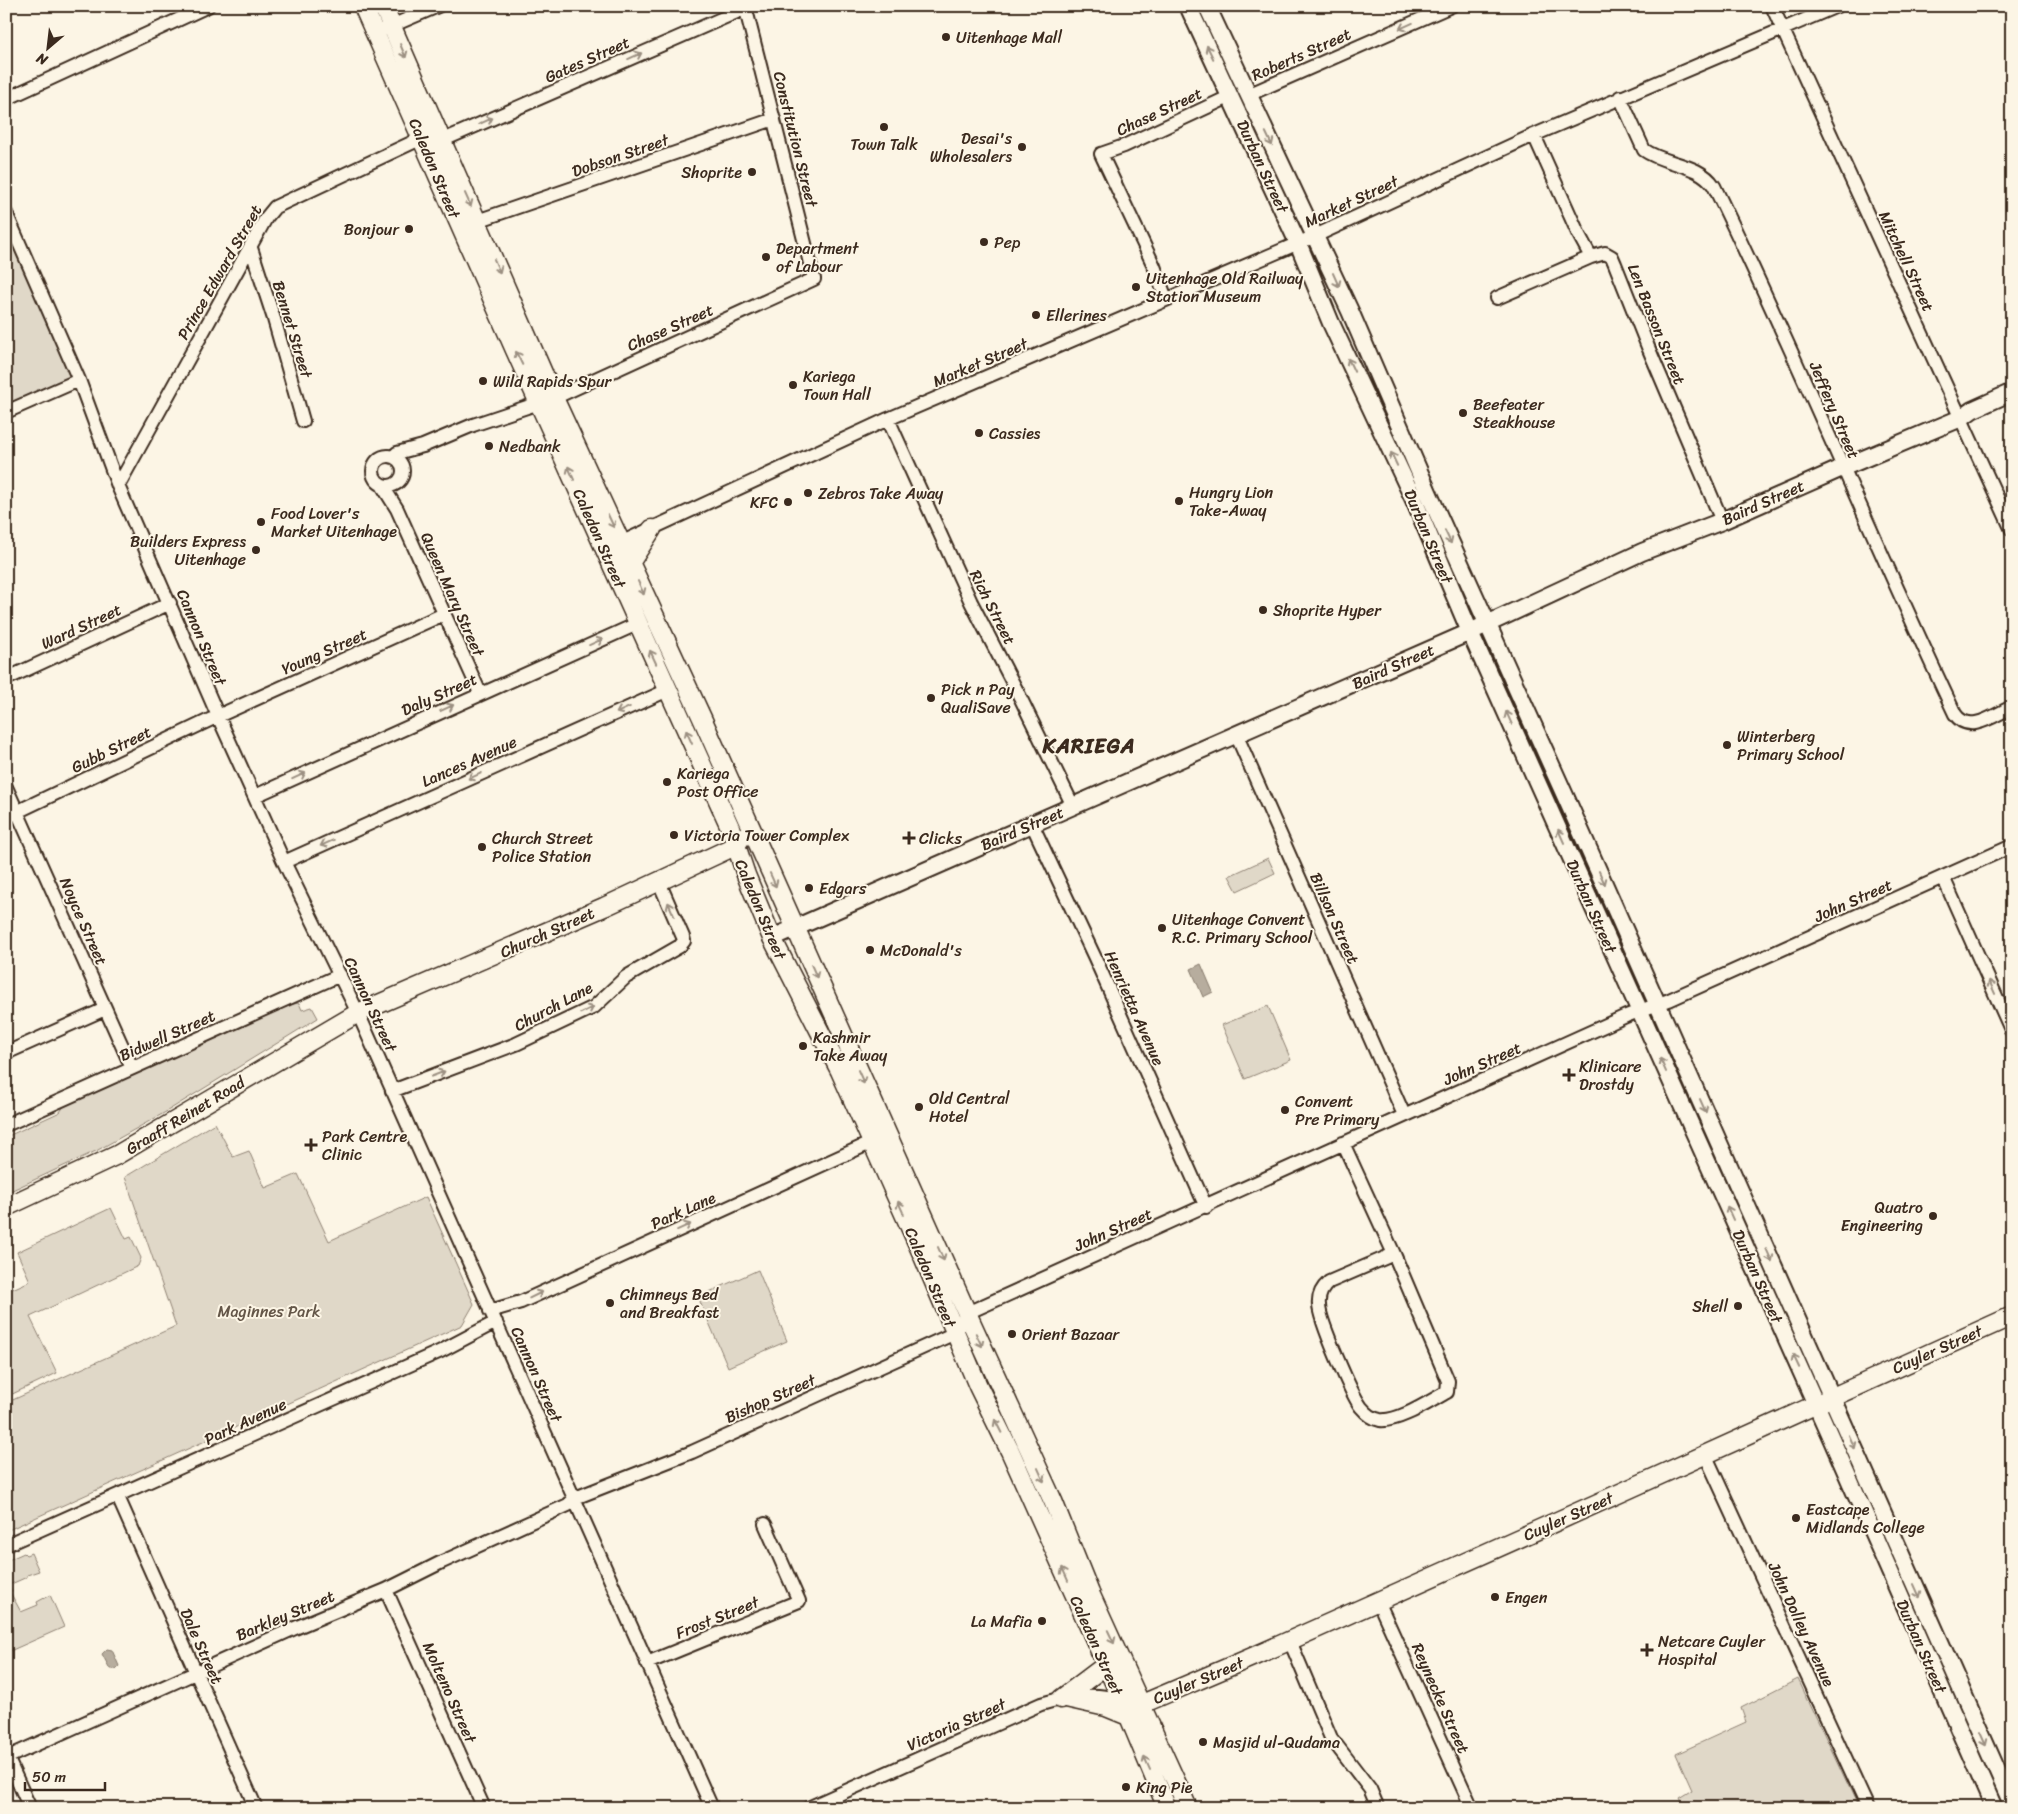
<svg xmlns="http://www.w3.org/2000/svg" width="2018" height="1814" font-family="Sriracha,sans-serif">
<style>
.green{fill:#e0d8c8;stroke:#8e8173}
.water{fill:#b7ad9e;stroke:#85796b}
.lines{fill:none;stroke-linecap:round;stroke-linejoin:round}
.minor-casing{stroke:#3b2a1e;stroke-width:16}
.tertiary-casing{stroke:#3b2a1e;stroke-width:20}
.secondary-casing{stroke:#3b2a1e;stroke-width:21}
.minor{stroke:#fcf5e5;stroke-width:12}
.tertiary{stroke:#fcf5e5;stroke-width:16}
.secondary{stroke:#fcf5e5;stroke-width:18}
.oneway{stroke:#9c9082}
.poi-dot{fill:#3b2a1e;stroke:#fcf5e5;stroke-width:2}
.labels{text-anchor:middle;stroke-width:4;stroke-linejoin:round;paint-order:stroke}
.poi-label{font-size:16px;fill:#3b2a1e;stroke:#fcf5e5;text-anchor:start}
.street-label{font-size:16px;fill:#3b2a1e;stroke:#fcf5e5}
.park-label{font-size:16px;fill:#645648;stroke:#fcf5e5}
.district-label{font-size:21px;font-weight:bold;letter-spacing:1px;fill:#3b2a1e;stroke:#fcf5e5}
</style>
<rect width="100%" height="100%" fill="#fcf5e5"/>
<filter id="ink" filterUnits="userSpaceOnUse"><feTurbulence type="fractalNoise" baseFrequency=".02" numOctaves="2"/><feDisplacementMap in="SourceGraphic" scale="10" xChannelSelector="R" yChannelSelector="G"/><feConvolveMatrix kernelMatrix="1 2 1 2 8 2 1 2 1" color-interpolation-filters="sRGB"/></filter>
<g filter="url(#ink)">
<!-- green -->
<path class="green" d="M6,213L79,380L6,412Z
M1268,858L1275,873L1237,891L1229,876Z
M299,1003L302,1010L312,1007L318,1018L164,1113L98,1150L6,1193V1137L60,1112L64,1106C139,1072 214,1040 288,1005Z
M1268,1006L1291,1060L1245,1079L1222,1025Z
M215,1123L233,1157L249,1151L265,1188L298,1174L329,1241L426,1197L474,1304L462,1325L6,1531V1403L176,1326L125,1177Z
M111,1208L126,1239L131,1237L141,1258L138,1266L30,1317L57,1373L6,1397V1292L30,1281L17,1252Z
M758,1270L787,1341L728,1367L698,1297Z
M24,1553L26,1555L31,1553L39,1571L27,1575V1577L9,1585L12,1591L10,1592L21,1612L38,1605L37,1602L50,1595L64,1627L10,1651L6,1643V1561Z
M1798,1679L1859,1808H1684L1679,1798L1692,1790L1676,1754L1746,1722L1741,1708Z"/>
<!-- water -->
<path class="water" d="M1201,964L1213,992L1203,997L1191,969Z
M107,1649L112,1650L119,1666L116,1669H110L102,1654Z"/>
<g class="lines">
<defs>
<path id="minor" d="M1772,6L2012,530
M375,33L438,6
M1248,95L1451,6
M1620,97L1644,150C1665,165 1699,163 1714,186C1799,360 1872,539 1955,714C1969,735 1994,715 2012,707
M6,99L208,6
M1534,135L1578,233L1591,257L1605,253L1612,257L1615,264L1648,347L1722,521
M6,213L79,380L118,486L218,716L284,862L358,1013L712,1808
M477,221L774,119
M251,248L274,319L303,421
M1497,298L1591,257
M1166,299L1154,266L1101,154L1124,146L1231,96
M6,412L79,380
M888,419L971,602L1020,697L1073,806
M373 471a15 15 0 1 1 30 0a15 15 0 1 1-30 0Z
M393,457L397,453L423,446L473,425L554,398L814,279L745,6
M382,485L397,509L480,693
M118,486L266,218L275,207L422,138L441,141L746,8
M614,546L888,419L1315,236L1534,135L1837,6
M6,679L170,603
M1236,734L1404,1115
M6,787L132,1068
M255,796L637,624
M6,817L218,716L444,614
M1032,824L1095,958L1206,1207
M284,862L668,690
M1943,877L2012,1032
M6,1053L105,1009
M392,1091L516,1044L594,1007L626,977L680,946L684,941L683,937L659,882
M6,1125L340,975
M1343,1143L1394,1254L1448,1381L1447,1392C1430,1401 1399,1422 1380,1420C1373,1419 1366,1413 1361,1407C1352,1395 1319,1320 1319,1305C1318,1296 1322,1288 1329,1282L1394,1254
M490,1311L521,1302L879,1139
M1705,1454L1868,1808
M118,1497L256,1808
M6,1545L441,1351L496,1322
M386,1590L484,1808
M1378,1601L1472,1808
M1290,1641L1331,1738L1370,1789L1378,1808
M647,1663L799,1601L765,1524
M6,1755L30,1808
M6,1758L295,1628L386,1590L442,1562L568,1505L575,1498L692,1452L955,1333L967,1313L1626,1016L1669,1000L2012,846
M808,1808L1041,1704C1068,1696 1094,1692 1122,1700"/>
<path id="tertiary" d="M1188,6L1298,243L1331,323L1414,500L1470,632L1831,1438L1994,1808
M1207,6L1350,311L1428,492L1567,800L2012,1804
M772,938L1470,632L1642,552L1722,521L1842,468L1961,418L1972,410L2012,392"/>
<path id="secondary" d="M363,6L515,350L730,827L746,875L772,938L840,1071L922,1254L978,1386L1010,1451L1122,1700L1167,1808
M383,6L554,398L702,718L967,1313L1053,1501L1090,1593L1188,1808
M630,563L652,529
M6,1207L117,1155L358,1013L604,907L735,846L742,837
M1066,1698L1106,1707L1128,1716
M1061,1699L1106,1665
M1130,1702L1142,1704C1191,1683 1242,1662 1291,1640C1532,1534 1772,1424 2012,1316"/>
</defs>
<!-- minor casing -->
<use href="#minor" class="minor-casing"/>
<!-- tertiary casing -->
<use href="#tertiary" class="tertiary-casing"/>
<!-- secondary casing -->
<use href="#secondary" class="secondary-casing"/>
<!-- minor -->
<use href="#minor" class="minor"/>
<!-- tertiary -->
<use href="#tertiary" class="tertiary"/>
<!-- secondary -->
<use href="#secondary" class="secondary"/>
</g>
<!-- one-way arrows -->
<defs><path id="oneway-shaft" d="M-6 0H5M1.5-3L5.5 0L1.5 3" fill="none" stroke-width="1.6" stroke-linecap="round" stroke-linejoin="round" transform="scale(1.25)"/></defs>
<g class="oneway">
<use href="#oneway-shaft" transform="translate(1406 26) rotate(156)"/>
<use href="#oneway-shaft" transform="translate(403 51) rotate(67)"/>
<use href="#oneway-shaft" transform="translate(1210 52) rotate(-116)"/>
<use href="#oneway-shaft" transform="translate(635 56) rotate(-24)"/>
<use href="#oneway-shaft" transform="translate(486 121) rotate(-24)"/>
<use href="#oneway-shaft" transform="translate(1269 139) rotate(65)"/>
<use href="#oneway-shaft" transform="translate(468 200) rotate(66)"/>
<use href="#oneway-shaft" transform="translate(497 266) rotate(66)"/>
<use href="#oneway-shaft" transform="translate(1336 280) rotate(66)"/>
<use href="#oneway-shaft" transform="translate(519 358) rotate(-116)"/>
<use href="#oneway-shaft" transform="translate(1351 365) rotate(-115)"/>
<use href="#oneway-shaft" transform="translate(1394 459) rotate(-115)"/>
<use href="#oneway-shaft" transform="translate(571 473) rotate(-114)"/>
<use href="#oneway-shaft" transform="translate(611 521) rotate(65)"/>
<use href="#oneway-shaft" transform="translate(1448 537) rotate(65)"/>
<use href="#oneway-shaft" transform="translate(641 588) rotate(66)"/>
<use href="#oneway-shaft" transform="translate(596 642) rotate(-24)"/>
<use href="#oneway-shaft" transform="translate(653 657) rotate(-115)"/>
<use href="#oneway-shaft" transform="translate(447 708) rotate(-25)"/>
<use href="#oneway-shaft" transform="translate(623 710) rotate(156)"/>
<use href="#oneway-shaft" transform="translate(1509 718) rotate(-114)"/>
<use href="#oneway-shaft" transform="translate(689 737) rotate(-114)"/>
<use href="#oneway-shaft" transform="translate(299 776) rotate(-25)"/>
<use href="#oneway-shaft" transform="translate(475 776) rotate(156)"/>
<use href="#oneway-shaft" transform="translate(1561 836) rotate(-114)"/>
<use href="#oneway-shaft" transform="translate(327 843) rotate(156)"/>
<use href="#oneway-shaft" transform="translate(1602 878) rotate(66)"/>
<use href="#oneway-shaft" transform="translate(773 880) rotate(66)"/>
<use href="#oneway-shaft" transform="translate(671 909) rotate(-114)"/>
<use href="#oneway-shaft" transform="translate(814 971) rotate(66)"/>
<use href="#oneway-shaft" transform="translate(1992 987) rotate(-114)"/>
<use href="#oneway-shaft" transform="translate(587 1010) rotate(-26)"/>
<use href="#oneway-shaft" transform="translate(1663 1065) rotate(-114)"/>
<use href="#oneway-shaft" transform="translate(438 1074) rotate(-21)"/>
<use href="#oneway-shaft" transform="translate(861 1077) rotate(66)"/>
<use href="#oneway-shaft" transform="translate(1703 1106) rotate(66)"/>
<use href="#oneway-shaft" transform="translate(901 1208) rotate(-114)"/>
<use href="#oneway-shaft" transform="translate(1730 1213) rotate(-114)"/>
<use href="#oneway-shaft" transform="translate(684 1227) rotate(-24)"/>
<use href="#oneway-shaft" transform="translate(941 1254) rotate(66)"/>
<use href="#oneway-shaft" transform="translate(1769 1255) rotate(66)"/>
<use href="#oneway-shaft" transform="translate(536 1295) rotate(-26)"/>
<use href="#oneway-shaft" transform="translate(979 1340) rotate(65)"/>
<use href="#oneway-shaft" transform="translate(1796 1361) rotate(-115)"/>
<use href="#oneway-shaft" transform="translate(998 1426) rotate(-117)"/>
<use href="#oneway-shaft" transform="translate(1852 1442) rotate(66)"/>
<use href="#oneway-shaft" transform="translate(1041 1475) rotate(66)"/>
<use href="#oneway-shaft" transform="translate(1065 1574) rotate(-114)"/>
<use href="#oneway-shaft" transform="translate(1917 1591) rotate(66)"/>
<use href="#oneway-shaft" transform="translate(1111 1637) rotate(65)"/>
<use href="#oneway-shaft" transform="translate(1983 1739) rotate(66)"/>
<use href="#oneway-shaft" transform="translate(1147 1763) rotate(-114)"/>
</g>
</g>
<!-- markers -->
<g class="poi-dot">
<circle cx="946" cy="37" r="5"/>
<circle cx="884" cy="127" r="5"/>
<circle cx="1022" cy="147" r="5"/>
<circle cx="752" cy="172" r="5"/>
<circle cx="409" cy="229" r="5"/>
<circle cx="984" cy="242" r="5"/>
<circle cx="766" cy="257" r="5"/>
<circle cx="1136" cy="287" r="5"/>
<circle cx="1036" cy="315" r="5"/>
<circle cx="483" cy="381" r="5"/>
<circle cx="793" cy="385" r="5"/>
<circle cx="1463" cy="413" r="5"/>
<circle cx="979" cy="433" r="5"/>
<circle cx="489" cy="446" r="5"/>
<circle cx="808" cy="493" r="5"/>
<circle cx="1179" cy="501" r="5"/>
<circle cx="788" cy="502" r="5"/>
<circle cx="261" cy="522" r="5"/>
<circle cx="256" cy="550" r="5"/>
<circle cx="1263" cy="610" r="5"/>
<circle cx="931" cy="698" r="5"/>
<circle cx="1727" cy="745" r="5"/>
<circle cx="667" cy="782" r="5"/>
<circle cx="674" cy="835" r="5"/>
<path d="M906.5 830.5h5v5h5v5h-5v5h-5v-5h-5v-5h5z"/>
<circle cx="482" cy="847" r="5"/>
<circle cx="809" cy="888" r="5"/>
<circle cx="1162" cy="928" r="5"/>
<circle cx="870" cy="950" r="5"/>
<circle cx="803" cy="1046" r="5"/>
<path d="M1566.5 1067.5h5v5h5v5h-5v5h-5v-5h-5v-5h5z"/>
<circle cx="919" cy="1107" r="5"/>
<circle cx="1285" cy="1110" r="5"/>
<path d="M308.5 1137.5h5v5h5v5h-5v5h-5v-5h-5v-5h5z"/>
<circle cx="1933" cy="1216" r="5"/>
<circle cx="610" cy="1303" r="5"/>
<circle cx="1738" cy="1306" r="5"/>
<circle cx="1012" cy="1334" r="5"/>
<circle cx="1796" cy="1518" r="5"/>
<circle cx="1495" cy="1597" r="5"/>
<circle cx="1042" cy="1621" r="5"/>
<path d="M1644.5 1642.5h5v5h5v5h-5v5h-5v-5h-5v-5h5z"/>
<circle cx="1203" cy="1742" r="5"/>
<circle cx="1126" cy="1787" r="5"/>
</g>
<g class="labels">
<!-- poi labels -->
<g class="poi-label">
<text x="956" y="43">Uitenhage Mall</text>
<text x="1012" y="144" text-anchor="end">Desai's<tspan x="1012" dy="18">Wholesalers</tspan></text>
<text x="884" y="150" text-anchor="middle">Town Talk</text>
<text x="742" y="178" text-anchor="end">Shoprite</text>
<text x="399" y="235" text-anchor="end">Bonjour</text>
<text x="994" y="248">Pep</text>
<text x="776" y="254">Department<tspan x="776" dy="18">of Labour</tspan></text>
<text x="1146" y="284">Uitenhage Old Railway<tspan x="1146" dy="18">Station Museum</tspan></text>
<text x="1046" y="321">Ellerines</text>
<text x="803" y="382">Kariega<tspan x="803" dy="18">Town Hall</tspan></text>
<text x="493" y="387">Wild Rapids Spur</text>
<text x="1473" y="410">Beefeater<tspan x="1473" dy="18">Steakhouse</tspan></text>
<text x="989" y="439">Cassies</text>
<text x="499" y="452">Nedbank</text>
<text x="1189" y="498">Hungry Lion<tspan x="1189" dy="18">Take-Away</tspan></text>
<text x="818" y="499">Zebros Take Away</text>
<text x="778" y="508" text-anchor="end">KFC</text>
<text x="271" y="519">Food Lover's<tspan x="271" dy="18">Market Uitenhage</tspan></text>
<text x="246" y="547" text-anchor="end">Builders Express<tspan x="246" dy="18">Uitenhage</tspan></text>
<text x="1273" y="616">Shoprite Hyper</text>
<text x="941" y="695">Pick n Pay<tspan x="941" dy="18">QualiSave</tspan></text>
<text x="1737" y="742">Winterberg<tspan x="1737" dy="18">Primary School</tspan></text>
<text x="677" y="779">Kariega<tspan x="677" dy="18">Post Office</tspan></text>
<text x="684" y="841">Victoria Tower Complex</text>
<text x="492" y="844">Church Street<tspan x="492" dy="18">Police Station</tspan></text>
<text x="919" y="844">Clicks</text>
<text x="819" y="894">Edgars</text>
<text x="1172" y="925">Uitenhage Convent<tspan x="1172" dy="18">R.C. Primary School</tspan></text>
<text x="880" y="956">McDonald's</text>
<text x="813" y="1043">Kashmir<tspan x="813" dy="18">Take Away</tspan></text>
<text x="1579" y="1072">Klinicare<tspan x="1579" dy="18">Drostdy</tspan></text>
<text x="929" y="1104">Old Central<tspan x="929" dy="18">Hotel</tspan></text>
<text x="1295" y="1107">Convent<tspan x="1295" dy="18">Pre Primary</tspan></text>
<text x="322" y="1142">Park Centre<tspan x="322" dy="18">Clinic</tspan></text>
<text x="1923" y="1213" text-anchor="end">Quatro<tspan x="1923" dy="18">Engineering</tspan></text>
<text x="620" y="1300">Chimneys Bed<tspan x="620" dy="18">and Breakfast</tspan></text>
<text x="1728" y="1312" text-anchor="end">Shell</text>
<text x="1022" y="1340">Orient Bazaar</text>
<text x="1806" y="1515">Eastcape<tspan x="1806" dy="18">Midlands College</tspan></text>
<text x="1505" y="1603">Engen</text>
<text x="1032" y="1627" text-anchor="end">La Mafia</text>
<text x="1658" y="1647">Netcare Cuyler<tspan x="1658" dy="18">Hospital</tspan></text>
<text x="1213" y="1748">Masjid ul-Qudama</text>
<text x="1136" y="1793">King Pie</text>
</g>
<!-- street labels -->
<g class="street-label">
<text transform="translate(1301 54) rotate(-24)" y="6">Roberts Street</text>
<text transform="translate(587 59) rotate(-24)" y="6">Gates Street</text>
<text transform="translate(1159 111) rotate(-25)" y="6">Chase Street</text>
<text transform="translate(796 139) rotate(76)" y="6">Constitution Street</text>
<text transform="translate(620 155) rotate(-19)" y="6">Dobson Street</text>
<text transform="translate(1263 166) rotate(65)" y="6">Durban Street</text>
<text transform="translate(435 168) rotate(67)" y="6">Caledon Street</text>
<text transform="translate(1351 201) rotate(-25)" y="6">Market Street</text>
<text transform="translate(1907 261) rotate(65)" y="6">Mitchell Street</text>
<text transform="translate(219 272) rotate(-60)" y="6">Prince Edward Street</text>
<text transform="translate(1657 324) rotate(68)" y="6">Len Basson Street</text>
<text transform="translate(670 327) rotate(-24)" y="6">Chase Street</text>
<text transform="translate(293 329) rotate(73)" y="6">Bennet Street</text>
<text transform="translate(980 362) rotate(-23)" y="6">Market Street</text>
<text transform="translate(1835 410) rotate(67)" y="6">Jeffery Street</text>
<text transform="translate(1763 502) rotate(-24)" y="6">Baird Street</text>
<text transform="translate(1429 536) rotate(67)" y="6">Durban Street</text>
<text transform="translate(600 538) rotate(66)" y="6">Caledon Street</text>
<text transform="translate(453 594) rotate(66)" y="6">Queen Mary Street</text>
<text transform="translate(993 607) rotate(63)" y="6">Rich Street</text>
<text transform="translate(81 626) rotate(-25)" y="6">Ward Street</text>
<text transform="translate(202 637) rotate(67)" y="6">Cannon Street</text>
<text transform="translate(324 651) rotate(-24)" y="6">Young Street</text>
<text transform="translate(1393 666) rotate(-24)" y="6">Baird Street</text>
<text transform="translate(439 694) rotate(-24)" y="6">Daly Street</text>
<text transform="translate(111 749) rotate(-26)" y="6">Gubb Street</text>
<text transform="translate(469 761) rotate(-24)" y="6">Lances Avenue</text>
<text transform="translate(1022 828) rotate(-23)" y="6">Baird Street</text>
<text transform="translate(1853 900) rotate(-24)" y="6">John Street</text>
<text transform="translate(1592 906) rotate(66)" y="6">Durban Street</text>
<text transform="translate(761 909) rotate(67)" y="6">Caledon Street</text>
<text transform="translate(1335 918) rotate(66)" y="6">Billson Street</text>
<text transform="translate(84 921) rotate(66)" y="6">Noyce Street</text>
<text transform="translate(547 932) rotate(-24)" y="6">Church Street</text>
<text transform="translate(371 1004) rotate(65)" y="6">Cannon Street</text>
<text transform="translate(553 1006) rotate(-28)" y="6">Church Lane</text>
<text transform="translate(1135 1008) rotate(66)" y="6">Henrietta Avenue</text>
<text transform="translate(167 1035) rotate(-24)" y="6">Bidwell Street</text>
<text transform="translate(1482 1063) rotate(-24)" y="6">John Street</text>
<text transform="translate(185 1115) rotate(-31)" y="6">Graaff Reinet Road</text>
<text transform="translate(683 1210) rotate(-24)" y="6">Park Lane</text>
<text transform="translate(1113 1229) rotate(-24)" y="6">John Street</text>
<text transform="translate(1758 1276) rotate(66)" y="6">Durban Street</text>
<text transform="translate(931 1277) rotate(67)" y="6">Caledon Street</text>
<text transform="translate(1937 1349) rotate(-24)" y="6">Cuyler Street</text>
<text transform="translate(537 1374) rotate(66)" y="6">Cannon Street</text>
<text transform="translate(770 1398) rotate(-24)" y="6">Bishop Street</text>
<text transform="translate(245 1421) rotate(-25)" y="6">Park Avenue</text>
<text transform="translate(1568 1516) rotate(-24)" y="6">Cuyler Street</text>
<text transform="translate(285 1615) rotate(-23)" y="6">Barkley Street</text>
<text transform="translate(717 1617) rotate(-22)" y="6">Frost Street</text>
<text transform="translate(1802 1624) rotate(65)" y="6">John Dolley Avenue</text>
<text transform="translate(1097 1645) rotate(66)" y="6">Caledon Street</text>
<text transform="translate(202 1646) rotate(66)" y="6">Dale Street</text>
<text transform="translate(1922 1646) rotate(66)" y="6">Durban Street</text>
<text transform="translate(1198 1680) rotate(-23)" y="6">Cuyler Street</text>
<text transform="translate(450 1692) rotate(66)" y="6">Molteno Street</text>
<text transform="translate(1441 1698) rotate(66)" y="6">Reynecke Street</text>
<text transform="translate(956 1724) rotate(-24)" y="6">Victoria Street</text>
</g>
<!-- park labels -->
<g class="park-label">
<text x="269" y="1317">Maginnes Park</text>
</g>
<!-- district labels -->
<g class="district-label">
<text x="1089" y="753">KARIEGA</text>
</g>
</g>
<!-- margin -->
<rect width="2018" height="1814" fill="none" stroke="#fcf5e5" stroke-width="25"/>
<rect x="12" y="12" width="1993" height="1789" fill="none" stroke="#3b2a1e" stroke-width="2" filter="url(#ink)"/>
<!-- north arrow -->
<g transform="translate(48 48) rotate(208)" stroke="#fcf5e5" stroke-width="4" paint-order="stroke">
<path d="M0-4L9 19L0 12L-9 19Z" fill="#3b2a1e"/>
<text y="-8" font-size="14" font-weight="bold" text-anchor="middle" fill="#3b2a1e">N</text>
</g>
<!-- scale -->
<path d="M25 1782v8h80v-8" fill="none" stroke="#3b2a1e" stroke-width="2.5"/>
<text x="32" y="1782" font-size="15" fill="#3b2a1e" stroke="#fcf5e5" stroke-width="4" paint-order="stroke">50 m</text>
</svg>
